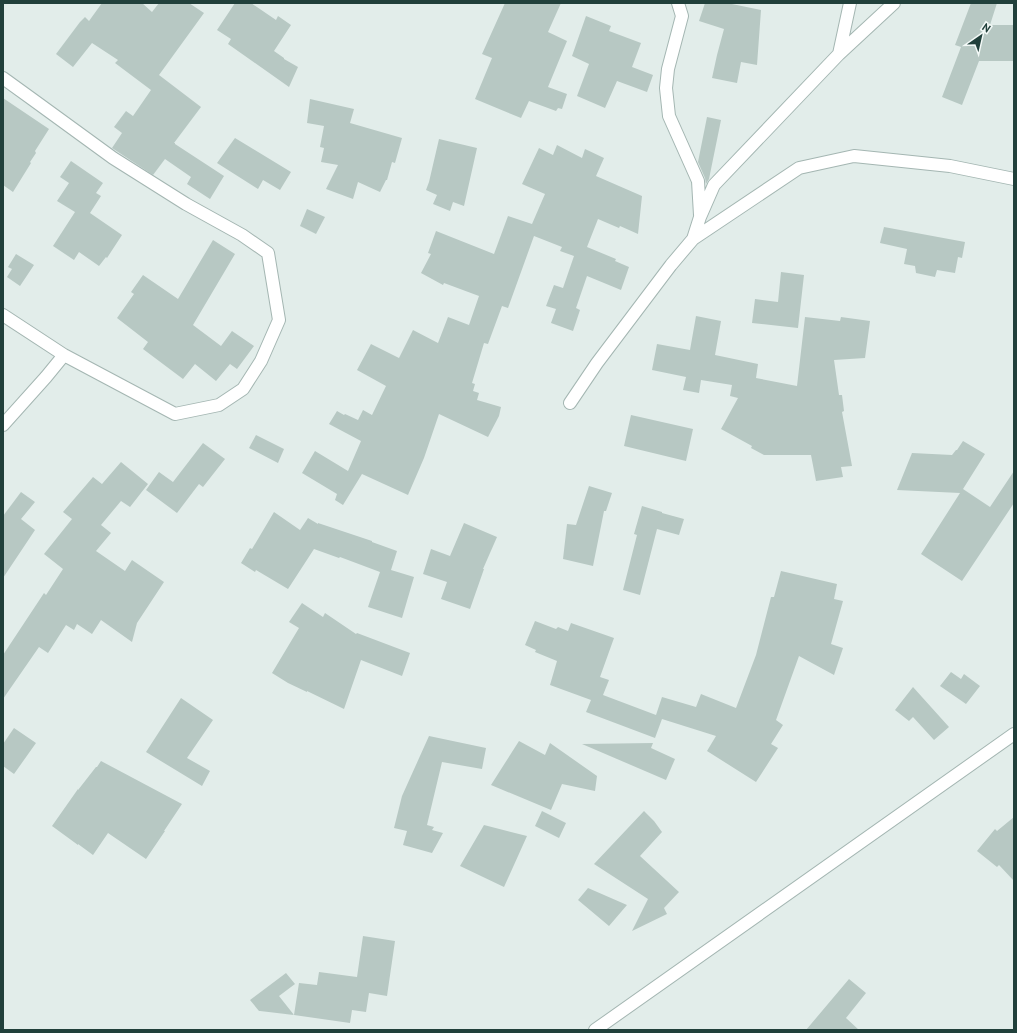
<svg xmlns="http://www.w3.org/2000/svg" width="1017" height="1033" font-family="'PT Sans',sans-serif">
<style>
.building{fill:#b7c8c3}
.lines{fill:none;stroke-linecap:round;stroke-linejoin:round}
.minor-casing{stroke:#a4b6b2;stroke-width:14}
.minor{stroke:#fff;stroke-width:12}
</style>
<rect width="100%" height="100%" fill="#e2edea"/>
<!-- building -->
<path class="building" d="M102,3H142L152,12L159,3H189L204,13L159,75L201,107L174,143H175V144L224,176L210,199L187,184L191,177L165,159L153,175L112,148L122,133L114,127L126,111L133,116L151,90L115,63L118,60L92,43L73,67L56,54L80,22L85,17L89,21Z
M235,3H251L276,20L278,16L291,25L274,51L284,58V59L298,67L289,87L228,44L231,39L217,30Z
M505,3H561L548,32L567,41L548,87L567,94L562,109L558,108L556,111L529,101L521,118L475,99L492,58L482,54Z
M705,3H727L761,10L757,65L741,62L737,83L712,78L717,55L724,29L699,21Z
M971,3H997L990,25H1014V61H979L962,105L942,97L961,47L955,45Z
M586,16L611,26L609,31L641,43L632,67L653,75L647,92L617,81L605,108L577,96L589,64L572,56Z
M3,98L49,129L35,151L36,153L30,162L31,163L13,192L3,185Z
M310,99L354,109L350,123L402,138L395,163L392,162L387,180H386L380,192L358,182L353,199L326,189L338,165L321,162L324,148L320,147L324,126L307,123Z
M707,117L721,120L709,179L706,184L705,178L698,162Z
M235,138L291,172L280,190L263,180L258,189L217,163Z
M439,139L477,148L464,206L453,202L450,211L433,204L437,195L426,190L429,182Z
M557,145L582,158L585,149L604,158L596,176L642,196L638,234L620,226L619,228L598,219L587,247L616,259L615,261L629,267L621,290L587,276L576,308L580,310L573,331L551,323L556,309L546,306L554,285L563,288L574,256L560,251L562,247L534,236L508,308L502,306L488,344L484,343L472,383L475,384L473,391L479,393L477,400L501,407L499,416L488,437L439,414L424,458L408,495L362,474L343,505L335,500L337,494L302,473L315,451L348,471L361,441L329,424L337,411L344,415L345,414L358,420L363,410L372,415L386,386L357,370L371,344L399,358L413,330L438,343L448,317L469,325L479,296L444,283L443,285L421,273L431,254L428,253L436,231L494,254L508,216L532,224L545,194L522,184L539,148L553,155Z
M71,161L103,183L96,193L101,196L90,213L122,235L107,258L106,257L99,266L79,252L74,260L53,246L75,212L57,201L69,183L60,177Z
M307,209L325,217L316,234L300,226Z
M884,227L965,242L962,258L958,257L955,273L937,270L935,277L916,273L915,266L904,264L907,249L880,243Z
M213,240L235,254L193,325L221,346L232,331L254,346L237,369L230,364L216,381L195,364L183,379L143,349L148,342L117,318L134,294L131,292L143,275L178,299Z
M16,254L34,265L20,286L7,277L12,269L8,267Z
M781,272L804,275L798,328L752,323L755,299L778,302Z
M696,316L721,321L715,355L758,364L756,378L797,386L805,317L840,321L841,317L870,321L865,358L834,360L839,395H842L844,411L842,412L852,466L841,467L843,477L816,481L811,455H764L751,448L752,446L721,429L738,398L730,396L732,385L701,380L699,393L683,390L686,377L652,370L657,344L690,350Z
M631,415L693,429L686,461L624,446Z
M256,435L284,449L278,463L249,448Z
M963,441L985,454L963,489L990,507L1014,471V503L962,581L921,554L960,493L897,490L912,453L952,455L956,450H957Z
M203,443L225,459L203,487L199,484L177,513L146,490L159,472L173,482Z
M121,462L148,484L130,507L121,501L101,525L111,533L96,551L125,571L132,560L164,582L137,623L132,642L101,620L92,634L77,624L74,630L66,625L48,653L39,647L3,699V655L44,593L46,595L63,569L44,554L72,519L63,512L93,477L102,484Z
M589,486L612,493L606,511H604L593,566L563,559L567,524L576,525Z
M21,492L35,502L21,519L35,530L3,578V516Z
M642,506L662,512V513L684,519L679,535L657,529L640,595L623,590L637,535L634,534Z
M274,512L300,530L308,518L318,524V523L372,541V542L397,551L391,570L414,577L402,618L368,607L380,572L340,557L339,558L314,549L288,589L256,570L255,572L241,563L250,548L252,549Z
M464,523L497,537L483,569H484L470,609L441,599L447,582L423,574L431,549L450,556Z
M781,571L837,584L834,599L843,601L831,644L843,648L834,675L799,656L776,720L783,725L771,744L778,748L756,782L707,751L716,736L662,719L655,738L586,712L591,700L550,685L557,661L535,652L536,650L525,645L535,621L556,629L558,627L568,631L571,623L614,638L600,677L609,680L603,695L656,715L662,697L696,707L701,694L736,708L756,655L771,597H774Z
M302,603L323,617L325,613L356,634L357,633L410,653L402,676L361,660L344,709L307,691V692L288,683L272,673L299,628L289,622Z
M951,672L961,679L964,674L980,686L966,704L940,686Z
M913,687L949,727L934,740L913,717L909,721L895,710Z
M181,698L213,720L187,758L210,771L202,786L146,752Z
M14,728L36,743L14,774L3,766V744Z
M429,736L486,748L482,769L442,762L427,825L434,827L432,830L443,833L432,853L403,845L407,831L394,828L402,796Z
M519,741L545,755L550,743L597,776L595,791L562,784L551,810L491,785Z
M653,743L651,748L675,759L666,780L582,744Z
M101,761L182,804L164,831H165L146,859L108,833L93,855L78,844V845L52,826L78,789V790L96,767H97Z
M542,811L566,823L559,838L535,826Z
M644,811L654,821L662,832L640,856L679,892L664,908L667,914L632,931L648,899L594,864Z
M1014,817V881L999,865L997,867L977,851L995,829L997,831Z
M484,825L527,836L504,887L460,866Z
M588,888L627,905L609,926L578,900Z
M363,936L395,941L387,996L369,993L366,1012L352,1010L350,1023L294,1015L299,983L317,985L319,972L357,977Z
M286,973L295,984L279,996L294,1015L260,1011H259L250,1000Z
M849,979L866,993L846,1018L859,1030H806Z"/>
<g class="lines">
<defs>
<path id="minor" d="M678,3L682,16L668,69L666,88L669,116L698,181L700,215
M839,54L894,3
M3,78L32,99L113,158L186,204L242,235L268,253L279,320L261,361L243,389L219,405L175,414L64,355
M693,239L700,217L714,185L839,54L850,3
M3,315L64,355L46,377L3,425
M570,403L597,363L671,265L693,239L799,168L854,156L950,166L1014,179
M595,1030L1014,734"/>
</defs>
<!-- minor casing -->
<use href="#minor" class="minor-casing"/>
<!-- minor -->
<use href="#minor" class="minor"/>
</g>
<!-- border -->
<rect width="1017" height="1033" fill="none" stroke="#21403b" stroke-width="8"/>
<!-- north arrow -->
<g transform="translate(981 36) rotate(34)" stroke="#f3f9f7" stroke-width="3" paint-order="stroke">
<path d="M0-3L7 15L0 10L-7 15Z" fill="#21403b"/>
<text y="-6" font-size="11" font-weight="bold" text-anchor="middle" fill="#21403b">N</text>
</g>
</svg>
